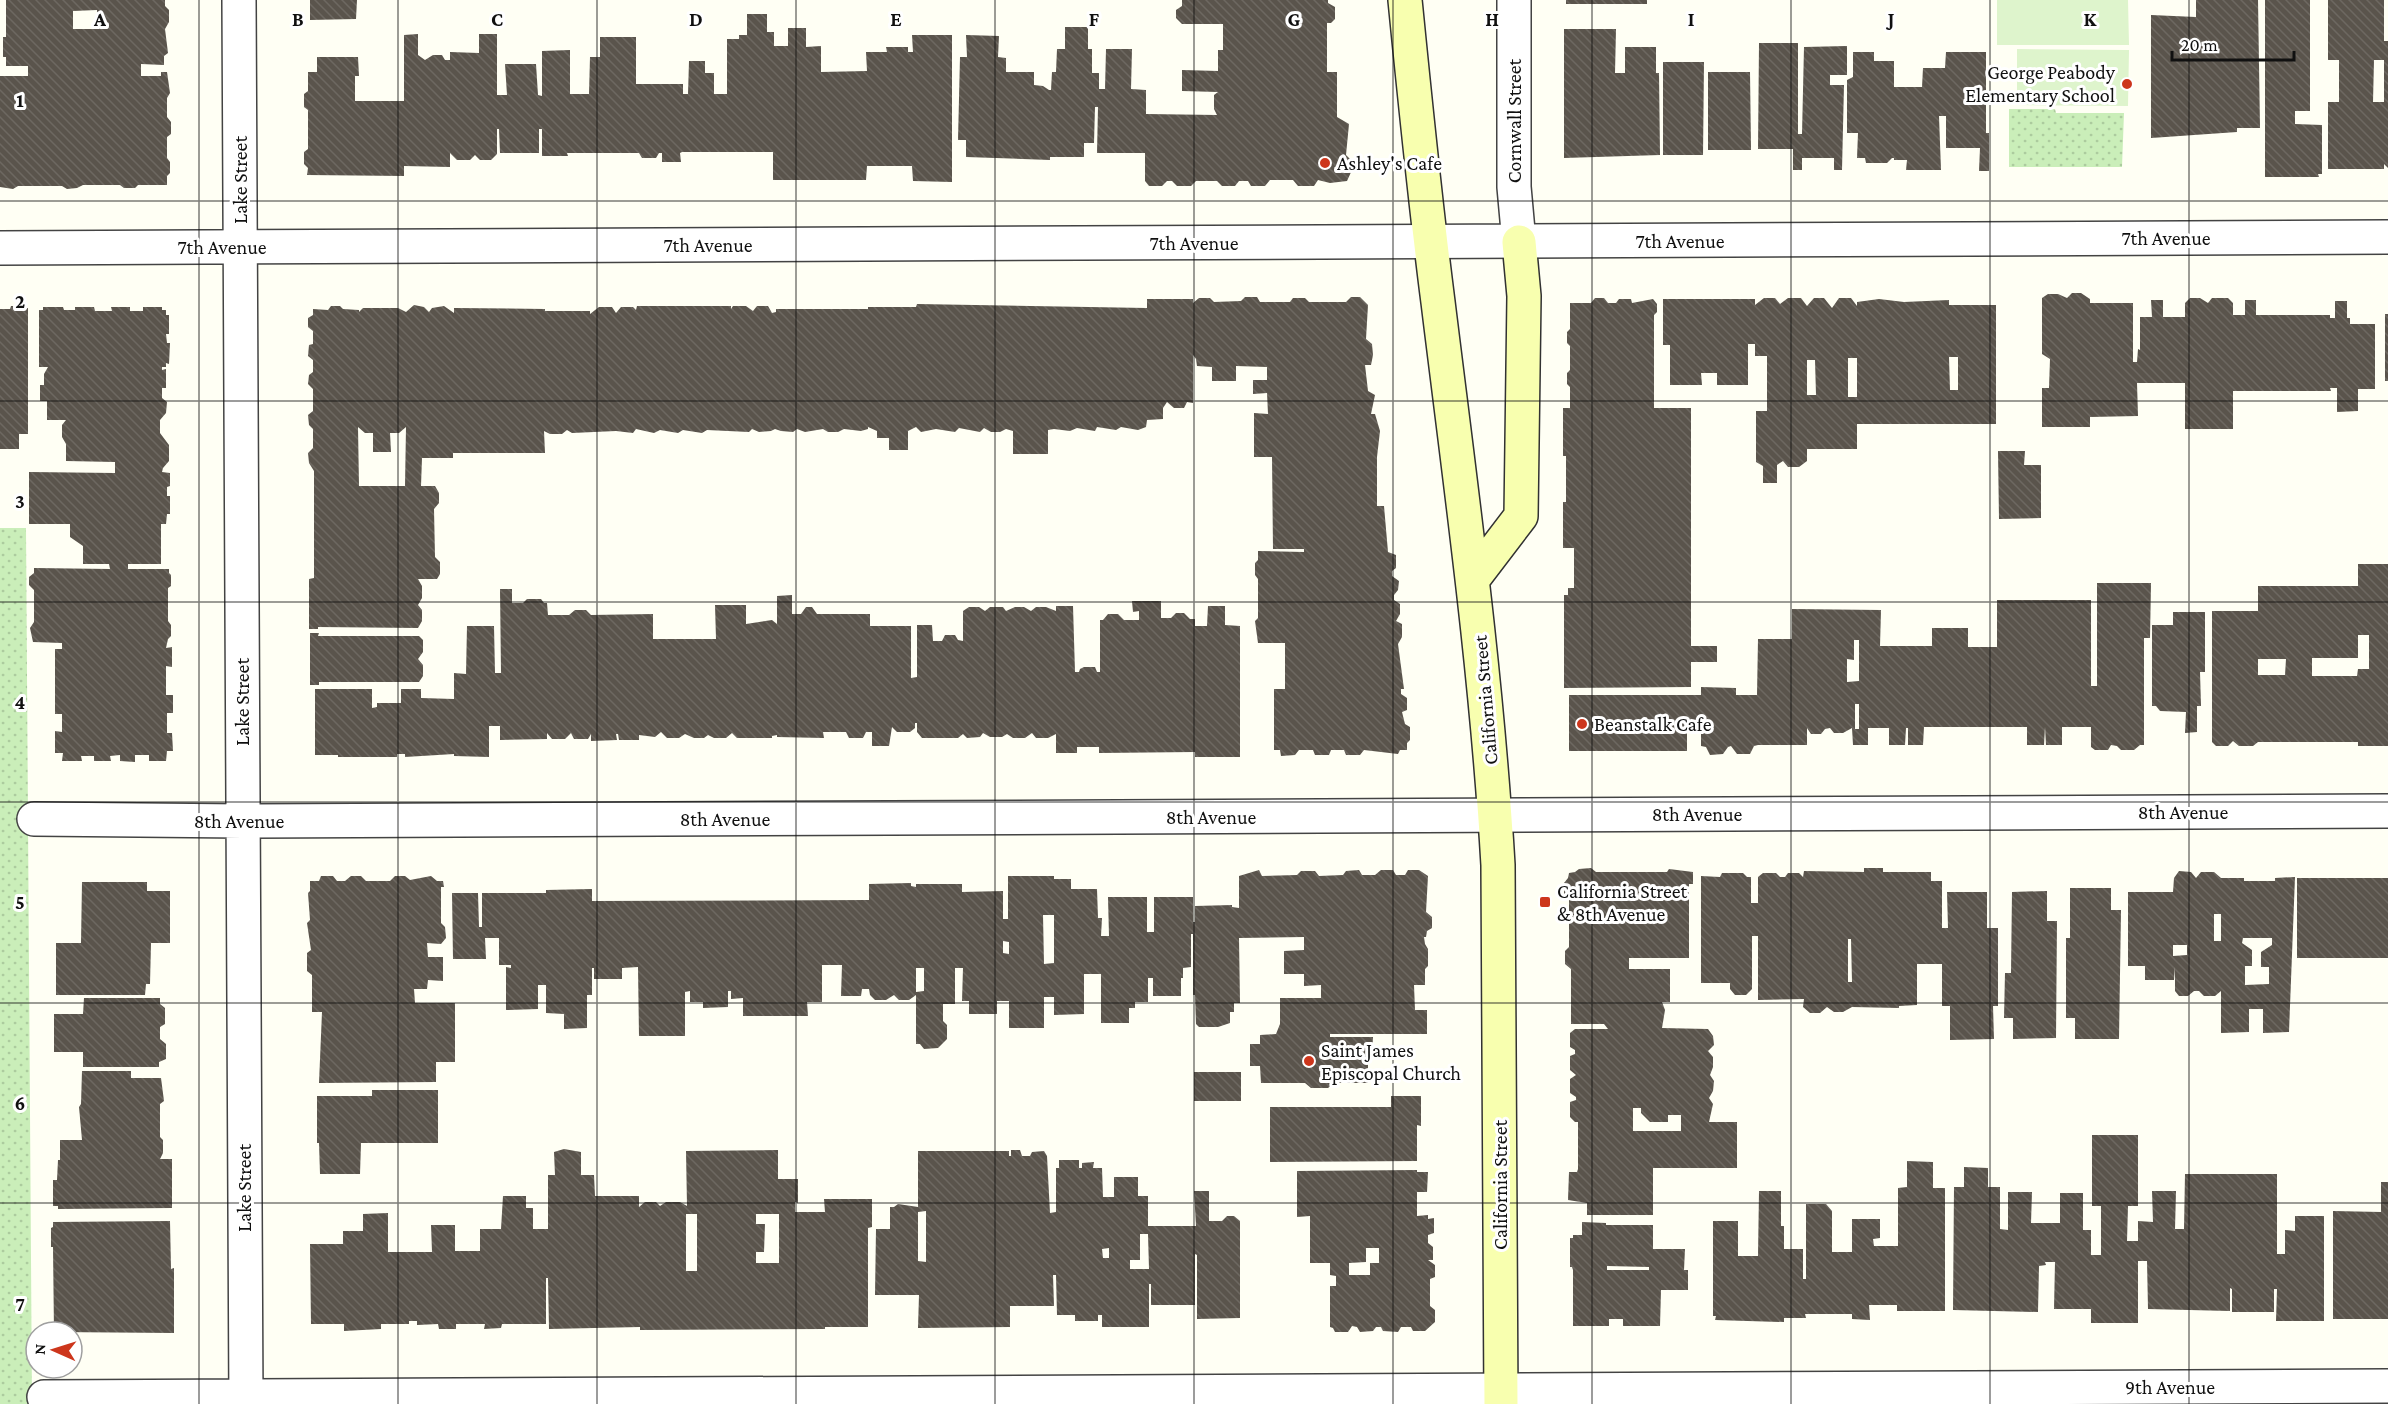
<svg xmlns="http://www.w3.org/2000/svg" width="2388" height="1404" font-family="'Crimson Pro',serif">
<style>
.park{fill:url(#park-dots)}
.pitch{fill:#def4cc}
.building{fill:url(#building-back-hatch);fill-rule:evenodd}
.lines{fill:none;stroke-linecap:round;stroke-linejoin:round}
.minor-casing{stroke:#434343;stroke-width:36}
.secondary-casing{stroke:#323232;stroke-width:36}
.minor{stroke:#fff;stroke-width:33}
.secondary{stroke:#f8ffaf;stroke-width:33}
.grid{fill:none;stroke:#101010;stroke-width:1.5;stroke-opacity:0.55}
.poi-dot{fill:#cd361c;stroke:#fff;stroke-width:2}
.labels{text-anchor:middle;stroke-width:6;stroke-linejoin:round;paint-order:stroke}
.poi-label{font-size:20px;fill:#101010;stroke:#fff;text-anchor:start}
.street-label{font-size:20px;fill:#101010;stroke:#fff}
.grid-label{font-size:20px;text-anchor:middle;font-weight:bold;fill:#101010;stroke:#fff;stroke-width:6;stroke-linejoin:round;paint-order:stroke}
</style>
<defs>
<pattern id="park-dots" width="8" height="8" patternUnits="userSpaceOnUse" patternTransform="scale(1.5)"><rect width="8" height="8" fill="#caeeb9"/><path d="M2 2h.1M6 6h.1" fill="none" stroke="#accb9e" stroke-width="1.8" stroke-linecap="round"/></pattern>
<pattern id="building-back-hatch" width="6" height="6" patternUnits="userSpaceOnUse" patternTransform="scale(1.5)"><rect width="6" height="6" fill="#5a544c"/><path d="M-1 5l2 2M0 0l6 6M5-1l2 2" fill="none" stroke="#6d6861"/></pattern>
</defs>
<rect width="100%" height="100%" fill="#fffff4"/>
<!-- park -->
<path class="park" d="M2009,109H2055L2056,113H2124L2122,167H2009Z
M0,528H26L32,1404H0Z"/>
<!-- pitch -->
<path class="pitch" d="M1997,0H2128L2129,45H1997Z
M2017,49L2129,50L2128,106L2017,105Z"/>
<!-- building -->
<path class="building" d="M6,0H165V6L169,10V22L165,29L168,53L164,56V65L141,64V76H161V72H167L170,93L167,98V117L171,122V134L167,137V158L170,162V173L167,176V185H138L135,188H124L120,185H83L77,188L67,189L62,186H18L13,189L0,187V76H28V66H6V57H3V37H6ZM97,10V29H73V11Z
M310,0H357L356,19L310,20Z
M1182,0H1328V3L1335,7V19L1331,23H1327V72H1337V117L1349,124L1346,155L1350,159L1352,170L1347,181L1330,183L1318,180L1314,186H1298L1293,180H1270L1265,186H1251L1248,181H1239L1235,186H1222L1217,181H1196L1191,186H1177L1172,181H1167L1162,186H1149L1145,181V153H1097L1098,107H1095L1094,143H1084V157H1050V160L966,157V140H958L960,57H967L966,35L999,36L998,57L1006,58V72H1034V85L1043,86L1049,90H1051L1052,72H1056L1057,49H1065V27H1088V49H1092V73H1099V89H1105L1106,49H1132L1131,89L1146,90V114L1217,115L1214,109V95L1218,92L1182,91V70L1218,71V50H1223V24H1182L1176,18V10L1182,6Z
M1566,0H1647V4H1566Z
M2196,0H2258L2260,128H2237V132L2151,138V15L2196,17Z
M2265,0H2310V111H2295V124L2322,125V174H2318L2319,177H2265Z
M2328,0H2384V41H2388V168L2384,164V169H2328V102H2339V60H2328ZM2374,60H2384V102H2373Z
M747,14H767V32H774V46H788V28H806V47L821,46V72L867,71L866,52H887L886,47H908V52H913L912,35H952V182L913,181L912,166H867L866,180H773V152H682L680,153L681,162H662V153H659L656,158H642L639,153H567L568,156H542V129H539V153H500L499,129H497V154L491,160H480L475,155L470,160H457L450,153V167L404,166V176L307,175L308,168L304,164V152L308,149V110L304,107V94L308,91V72H317V57H358L359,76H355V101H404V35L418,34V55L425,60L433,55H442L445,60H450V52L479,53V34H497V95H507L505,64H536L538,95L542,96V51L570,50V94H589L590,57H600V37H636V84H683V94H688L689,61H705V73H714V94H727V39H739V35H747Z
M1564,29H1616L1615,73H1625V47H1656V73H1659L1660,155L1564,158Z
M1759,43H1798V134H1802L1804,47L1847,46V75H1830V85H1844L1842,170H1834V158H1802V170H1793V149H1758Z
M1853,52H1874V61H1894V87H1922L1923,68H1945L1946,52H1986V133H1989V171H1979L1980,148H1946V116H1939L1941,170H1906L1907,160H1894V158H1892L1887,163H1866L1865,158H1857L1858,133H1847V80L1853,77Z
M1663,62H1704L1703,155H1663Z
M1708,72H1750L1751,150H1708Z
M2072,293H2081L2090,299V303H2133V362H2137L2138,349L2140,350V317H2152L2151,300H2163V317H2185V303L2190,298H2200L2208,303L2212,298H2228L2233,303V315H2245V300H2256V315H2330V318H2335V301H2347V318H2350V324H2375V389H2358V411L2337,412V388H2330L2331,391H2233V429H2185V383H2137L2138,416L2090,417V427H2042V388H2049L2050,359L2042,354V298L2048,294H2058L2067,298Z
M1245,297H1257L1260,302H1290L1293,298H1305L1309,302H1346L1351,297H1360L1368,305L1366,339L1372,344L1373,355L1371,365H1365L1368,391L1375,395L1371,414H1375L1380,431L1377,457V506H1384L1388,552L1396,555V568L1392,571V576L1399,581L1398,590L1394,595V600L1400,604V614L1396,621L1402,624V637L1398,644L1404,689H1401V694L1407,698V710L1402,712L1405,724L1410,727V740L1407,743V750H1400L1398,754L1364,750L1360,755H1346L1344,750H1331L1329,755H1315L1313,750H1299L1295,755L1281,756L1280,750H1274V689H1285V643H1258L1255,621L1258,618V579L1255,575V563L1258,560V551L1304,552V549H1273L1272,457H1254V413L1268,414L1267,393L1253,394V380H1267V367L1236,366V381H1212V367L1197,366L1196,359L1193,355V403L1187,402L1184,408H1174L1167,402L1163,408V419L1147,420L1146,427L1138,430L1121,427L1116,430L1097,427L1095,431L1077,428L1070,431L1054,429L1048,430V454H1013V431L1006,429L1000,432H991L984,428L980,432L959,428L955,432L936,429L921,432L916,427L908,431V450H889V438H877V431L868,427V429L861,431L844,429L838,432H828L823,429L805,432L797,429L793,432L781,431L775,429L771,431L759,432L752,429L749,432L707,430L702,433L683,430L678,433L660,430L654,433L636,429L633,433L616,431L572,433L567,430L562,434H550L544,431L545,453H453V458H422L421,486H435L439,493V503L434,509L435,557L440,562V574L437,579H418L422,586V598L418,605L422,610V621L418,628L318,627V629H309V579L314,578V471L309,463L308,453L313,448V429L309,425L308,415L313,411V389L308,384L309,375L313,372V360L308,356L309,345L313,344V331L308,327V318L313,315V309L328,310L331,306H340L343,309L359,310V312L363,308H398L406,312L414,305L424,307L429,312L432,308L444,306L454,313V308L545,309V311H590V314L599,307H612L616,313L621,307H633L636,310L637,306H731V309L733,306H746L753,311L757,306H768L772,313L776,312V309H868V307H916L917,304L1147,308V299H1193V303L1199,298H1210L1214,302L1241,301ZM358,427L365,433H373V452H391L390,433H399L406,427L405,486H359Z
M1595,298H1604L1608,303H1616L1619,299H1631L1632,303L1653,299L1657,304V312L1654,315V408H1691V646H1717V662H1691V687L1564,688V595H1568V588H1574V548H1563V502H1566V456H1563V408H1570V387L1567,384V373L1570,370V346L1567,343V332L1570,329V303H1591Z
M1764,298H1775L1780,304L1788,298H1801L1807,306L1814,298H1824L1832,308L1839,298H1851L1857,306V302L1879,299L1904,302L1949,300V305H1996V424H1857V449H1807V461L1799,467H1788L1783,461L1777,465V483H1763V466L1756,462V411H1767V356H1755V344H1748V385H1717V373H1701L1702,385H1670V345H1663V299H1755V305ZM1949,357H1958V390H1950ZM1848,358H1857V397H1848ZM1807,360H1815L1816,395H1807Z
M11,306H24V309L28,308V434H19V449H0V309H10Z
M43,307H63L64,310H75V307H94L95,311H112L111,307H130V311H143V307H162V310H166V315H169V334H166L167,343H170L169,364L166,363V367H162V370L166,369V388H162V398L167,402L166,413L160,420V433L169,445V461L163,468L162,472L170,473V486L167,487V496H170V514H167L166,524H161V564H128V569H169V573L171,575V586L168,588V621L171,625V636L168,639L166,648L172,647V667L166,666V695H173V713H167V733H172L173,751H167L166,761H149V755H135V762L120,761V755L110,756L111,761H94V756H81L82,761H62L63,753H55V731L62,732V714H55V649H62V643L33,642L30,628L34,622V590L29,585V577L34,573V568L110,569L109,564H83V546L70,537V524H29V472L115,473V462L66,461V444L62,437V425L66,420H47V401H40V385H44V374L48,367H39V310H43Z
M2385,314H2388V381H2385Z
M1998,451H2025L2024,465H2041V518L1999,519Z
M2358,564H2388V746H2358V742H2258L2253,746H2239L2233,741L2228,746H2216L2212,742V611H2258V586H2358ZM2358,635H2369V669H2358L2357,676H2312V658H2358ZM2258,659H2286L2285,675H2258Z
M2097,583H2151L2150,638H2144V745H2140L2134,750H2121L2117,746L2111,745L2108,750H2095L2091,747V727H2062V745H2046L2045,727L2044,745H2027V727H1924L1923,745H1908V728H1906L1905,745H1889V728H1868V745H1853L1852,728L1843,733H1834L1830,728L1825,729L1821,734H1811L1807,728V745H1758L1754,746L1750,754H1737L1731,746L1728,747L1723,754L1710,755L1706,747L1701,746V723H1687V751H1569V695H1701V687L1736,688V695H1757L1758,639H1792V609L1881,610L1880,646H1932V628H1968V647H1997V600H2091V686H2097ZM1854,640H1859V681L1847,682V659L1854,660ZM1855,704H1859V729H1855Z
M500,589H512V603H523L527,599H541L544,603H547L548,615H569L575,610H586L591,615L653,614V639H716L715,605H746V624L772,620L777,624V596L792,595V614H801L806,607H812L817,614H870V626H911V678L917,677V625H932L933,641H942L945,635H955L958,640L963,641V611L969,607H979L985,611L990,607H1003L1006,611L1015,607H1024L1031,611L1036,607H1046L1056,611V606H1073L1075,672H1079L1080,669L1084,667H1095L1097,672H1100V620H1103L1108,614H1118L1124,620H1139V611L1133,612L1132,601H1161V618H1171L1176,613H1184L1190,619H1195V626H1207L1208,606H1225V625L1240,626V757H1195V752L1099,753V747H1077V753H1056V734L1048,738H1036L1032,733L1025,738H1013L1007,734L1002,737H990L983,733L980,737L967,738L963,734L958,738H922L917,732V723H915V728L910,732H897L892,727L889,746H872V732H866L863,738H849L846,732H823L824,738L777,737V735L772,736V738H737L732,733L726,738H714L708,735L704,738H694L685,734L679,738H667L661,732L655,737L639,735V740H619L618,734H616L617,740L591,741V734L588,739H574L571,733L565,739H552L547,733V739L500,740V726H489V757L454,756V754L405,757V754H397V757H338V755H315V689H372V708L377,707V703H401V689H421V698L454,699V673L466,674L467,626H494L495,673H501Z
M2173,612H2205V672H2200L2201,706H2197V732L2185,733L2186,712L2160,711L2156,706H2152V625H2173Z
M310,633H319L318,636H419L423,640V652L418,659L423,665V676L419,682H319V685H310Z
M1591,868L1596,872H1667L1669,869L1693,872V884H1689V958H1629V969H1670V1002H1662L1665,1010L1662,1028L1708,1029L1713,1036L1714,1045L1708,1051L1713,1057V1067L1710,1075L1714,1081L1713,1091L1709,1098L1713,1104L1709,1122H1737V1168H1653V1215H1587V1203L1568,1200L1569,1172H1577L1578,1169V1122H1575L1570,1117V1102L1576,1100V1097L1570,1093V1079L1576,1075L1570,1070V1056L1575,1054V1050L1570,1047V1033L1575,1029H1608L1604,1024H1571V969L1565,964V951L1569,947V899L1564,894V883L1568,878L1569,873L1575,872L1579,869ZM1633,1108H1641V1113L1650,1122H1668V1115H1681V1131H1633Z
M1864,868H1883V872H1931V881H1942V928H1948L1947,892H1987V928H1998V1006H1993L1994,1039L1950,1040V1006H1942V964H1917V1005L1899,1006V1008L1852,1007L1843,1012H1834L1827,1007L1820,1013H1810L1803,1007L1804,999L1758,1000V936H1752V989L1746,995H1735L1730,989V983H1701V876L1720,877L1722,873H1743L1747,877H1751V903H1758V877L1763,873H1776L1780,877H1785L1788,873H1799L1803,877L1804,871L1864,872ZM1848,939H1851L1852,982H1848Z
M1259,870L1262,876L1297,875L1301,871H1315L1319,876L1343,875L1346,871L1359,870L1362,875H1375L1381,870H1393L1396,875H1405L1408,870H1419L1428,876L1426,912L1432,917V928L1427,931L1426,937H1424L1425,944L1428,949V966L1425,969V985H1414L1415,1010H1427V1034H1330V1037H1373L1372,1056L1368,1055V1083H1334L1328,1088H1311L1305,1083H1261L1260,1066H1250V1044H1260V1035L1276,1034L1280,1024V998H1321V985L1304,986V974H1284V951L1304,950V937L1239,938L1240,1003H1234V1012H1230V1023L1218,1027H1199L1196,1024L1195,995H1193V934H1191V967L1183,968V978H1181V996H1153V978H1148V1002H1135V1008H1129V1023H1101V974H1084V1014L1054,1015V997H1044V1028H1009V1001H997V1014H969V1001H962L963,968H955V1004H943V1021L947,1025V1039L938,1048L924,1049L920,1044H916V995L909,1000H899L894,995L886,1000H875L870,995L869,989H862L861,996H841L842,965H822V1002H807L808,1016H743V998L731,999V991H728V1007L703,1008V1002H690V991L685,992V1036H639L638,967L622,968V979H594V968H592V995H587V1028L564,1029V1014L546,1013V985H538V1009L506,1010V967L511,968V965H499V938H485L486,959H453L452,893H478L479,927H482V893H546V890L592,889V901L869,900V884L911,883V886L916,887V884H962V892L1003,891V919H1008V876H1054V879H1071V889H1097L1098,918H1102L1101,936H1109L1108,897H1147V932H1154V897H1193V922H1195V906L1232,905V907L1239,908V876ZM1043,915H1054V963L1044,964ZM1003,941L1009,942V954L1003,953ZM916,968H924V991L916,992Z
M2179,871L2191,872L2196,878L2201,872H2214L2221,878H2244V881H2275V878L2295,877L2289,1032L2263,1033V1009H2249V1032L2221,1033V991L2215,996H2204L2199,991H2194L2188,996H2179L2175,991V967L2174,980H2145V966H2128V892H2173L2174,878ZM2214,914H2221V941H2214ZM2243,938H2272V945L2261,952V967H2269V984L2245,985V966H2252V950L2242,943ZM2173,945H2187V955L2173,956Z
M321,876H333L337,881H345L351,876H361L366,881H390L395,876H405L410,880L431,876L437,881H443L444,887H441V923L445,927L446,938L441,944L427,943L428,957H443V981L428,980L427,989H414L415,1003H455V1062H436V1082L319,1083L322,1012H312V975L307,971V953L311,950L307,923L310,920L308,893L310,891V881H319Z
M2297,878H2388V958H2297Z
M82,882H147V891H170V943H151L150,984H146L145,995H56V943H81Z
M2070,888H2111V910H2121L2119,1039H2075V1018H2066V938H2070Z
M2047,891V921H2057L2056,1038L2013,1039V1018H2004L2005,973H2011L2012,892Z
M84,998H160V1004L165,1008V1024L160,1027V1039L166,1044V1059L159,1062V1067H83V1052H54V1014H83Z
M82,1071H131V1078H161L164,1101L160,1104V1137L163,1140V1153L160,1159H172V1208L58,1209V1206H53V1180H57L58,1160H60V1140H82L79,1107L81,1104Z
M1194,1072H1241V1101H1194Z
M372,1090H438V1143H361L360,1174H320L319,1143H317V1096H372Z
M1391,1096H1421V1126L1417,1125V1161L1270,1162V1107H1391Z
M2092,1135H2138V1206H2128L2127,1241H2138V1221L2153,1222L2152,1191H2176L2175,1229H2184L2185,1174H2277V1254H2285V1230L2295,1231V1216H2324V1321H2276L2277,1289H2274V1312H2232V1289L2230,1288V1311L2148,1309L2147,1261H2138V1323H2091V1309H2054L2055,1262H2045L2046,1265L2039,1266L2038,1312L1953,1310L1954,1187H1964V1167L1988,1168V1187H2000V1229L2008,1230V1192H2032L2031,1223H2060V1193H2083V1230H2091V1255H2101V1206H2092Z
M564,1149L581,1152V1175H594L595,1196H639V1207L645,1202H656L660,1206L666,1202H680L687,1206L686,1151L778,1150V1179H798V1203L795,1202V1212H825L824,1199H872V1227L868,1228V1327H825V1329L640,1330V1327L549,1329L548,1278H546V1324H502L501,1328L484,1329L485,1324H456V1329H439L438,1324L417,1325V1321H409V1324H381V1329L344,1331V1324H311L310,1244H343V1231H363V1214L388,1213V1252H432L431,1225H455V1251H480V1229H501L503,1196H526V1208H533V1229H548V1175H555L554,1152ZM686,1214H697V1271H686ZM756,1214H779V1263H756V1252H764L765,1224H756Z
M1011,1150H1020L1022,1156H1030L1032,1152L1044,1151L1047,1156L1050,1213L1056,1212V1168H1059V1160H1079V1168H1082V1163L1094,1162L1093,1168H1102L1103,1197H1114V1177H1138V1196H1148V1226H1196L1194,1191H1209V1221H1222L1227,1216H1234L1240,1221V1318L1197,1319V1255L1195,1254V1305H1151V1284H1149V1327H1102V1315H1098V1321H1075V1315H1057L1056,1275H1053L1054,1306H1010V1327L918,1328L919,1295H875L876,1229H890V1207H894L898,1204L918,1207V1151H1009V1156H1011ZM926,1211V1262L918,1261V1212ZM1140,1234H1148L1149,1269H1130V1260H1140ZM1109,1248V1258H1103L1102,1249Z
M1907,1161L1933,1162V1188H1945V1311H1897V1305H1869L1870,1320L1852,1319V1314H1805L1806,1318H1784V1322L1715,1320L1716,1316H1713V1221H1738V1256H1758L1759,1191H1781V1226H1784V1249H1803V1279H1806V1204H1826L1832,1211V1252H1852V1219H1880V1238L1873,1239L1874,1246H1898V1188L1907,1187Z
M1417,1170V1172H1428L1427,1192H1417V1216L1428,1215V1219L1434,1218V1233L1428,1235V1243L1433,1247V1260H1428L1435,1265V1277L1430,1279V1306L1435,1310V1322L1425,1331H1413L1411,1327H1401L1398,1332L1383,1331L1381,1327H1376L1373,1331L1360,1332L1357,1327L1352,1326L1348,1332H1335L1333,1328L1330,1327V1286H1336V1276L1330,1275V1263H1310V1216L1297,1217V1171ZM1366,1248H1379V1263H1370V1275H1349V1263L1366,1262Z
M2381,1182H2388V1319H2333V1211L2381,1212Z
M170,1221L171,1269L174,1268V1333L54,1332L53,1247H51V1228L53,1227V1222Z
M1582,1222L1606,1223V1225H1653V1249H1685L1684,1270H1688V1290H1661L1660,1326H1623V1319H1609V1326H1573V1270L1572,1267H1570V1238H1573V1235H1582ZM1607,1266L1649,1267V1270H1607Z"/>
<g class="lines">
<defs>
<path id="minor" d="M239,0L246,1404
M1514,0V187L1519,242
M0,248L2388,237
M34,819L243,821L2388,811
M44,1397L2388,1386"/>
<path id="secondary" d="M1405,0C1415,101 1425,201 1438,302C1461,489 1487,676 1498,865L1501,1404
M1473,579L1521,516L1524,296L1519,242"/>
</defs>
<!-- minor casing -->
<use href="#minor" class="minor-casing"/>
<!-- secondary casing -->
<use href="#secondary" class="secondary-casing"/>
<!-- minor -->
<use href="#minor" class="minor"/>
<!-- secondary -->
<use href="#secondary" class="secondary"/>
</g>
<!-- grid -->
<path class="grid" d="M199,0V1404M398,0V1404M597,0V1404M796,0V1404M995,0V1404M1194,0V1404M1393,0V1404M1592,0V1404M1791,0V1404M1990,0V1404M2189,0V1404M0,201H2388M0,401H2388M0,602H2388M0,802H2388M0,1003H2388M0,1203H2388"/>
<!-- markers -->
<g class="poi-dot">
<circle cx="2127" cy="84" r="6"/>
<circle cx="1325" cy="163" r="6"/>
<circle cx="1582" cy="724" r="6"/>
<rect x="1539" y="896" width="12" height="12" rx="3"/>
<circle cx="1309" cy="1061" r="6"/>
</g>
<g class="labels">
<!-- poi labels -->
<g class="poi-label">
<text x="2115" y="79" text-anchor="end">George Peabody<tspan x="2115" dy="23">Elementary School</tspan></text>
<text x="1337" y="170">Ashley's Cafe</text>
<text x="1594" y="731">Beanstalk Cafe</text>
<text x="1557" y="898">California Street<tspan x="1557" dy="23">&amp; 8th Avenue</tspan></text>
<text x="1321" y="1057">Saint James<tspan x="1321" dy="23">Episcopal Church</tspan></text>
</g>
<!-- street labels -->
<g class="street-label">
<text transform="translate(1514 121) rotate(-90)" y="7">Cornwall Street</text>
<text transform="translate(240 180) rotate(-90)" y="7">Lake Street</text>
<text x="2166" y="245">7th Avenue</text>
<text x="1680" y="248">7th Avenue</text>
<text x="1194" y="250">7th Avenue</text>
<text x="708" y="252">7th Avenue</text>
<text x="222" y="254">7th Avenue</text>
<text transform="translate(1485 700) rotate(-95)" y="7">California Street</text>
<text transform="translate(242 702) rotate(-90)" y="7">Lake Street</text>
<text x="2183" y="819">8th Avenue</text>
<text x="1697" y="821">8th Avenue</text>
<text x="1211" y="824">8th Avenue</text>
<text x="725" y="826">8th Avenue</text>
<text x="239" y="828">8th Avenue</text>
<text transform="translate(1500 1185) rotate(-90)" y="7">California Street</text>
<text transform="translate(244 1188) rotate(-90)" y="7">Lake Street</text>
<text x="2170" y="1394">9th Avenue</text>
</g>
</g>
<g class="grid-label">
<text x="100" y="26">A</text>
<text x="298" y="26">B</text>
<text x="497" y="26">C</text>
<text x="696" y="26">D</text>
<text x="896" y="26">E</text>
<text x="1094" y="26">F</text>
<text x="1294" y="26">G</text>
<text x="1492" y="26">H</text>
<text x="1691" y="26">I</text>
<text x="1891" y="26">J</text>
<text x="2090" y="26">K</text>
<text x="20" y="107">1</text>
<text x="20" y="308">2</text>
<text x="20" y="508">3</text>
<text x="20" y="709">4</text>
<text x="20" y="909">5</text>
<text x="20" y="1110">6</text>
<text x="20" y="1311">7</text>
</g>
<!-- north arrow -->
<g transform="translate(54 1350) rotate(273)"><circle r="28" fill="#ffffff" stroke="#9f9f9f" stroke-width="1.5"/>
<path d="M0-4.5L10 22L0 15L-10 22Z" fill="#cd361c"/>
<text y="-9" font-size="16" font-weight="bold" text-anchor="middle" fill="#101010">N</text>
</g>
<!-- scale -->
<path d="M2172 51v9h122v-9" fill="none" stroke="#101010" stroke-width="3"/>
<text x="2181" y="51" font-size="18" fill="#101010" stroke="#ffffff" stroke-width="4.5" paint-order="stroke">20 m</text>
</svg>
